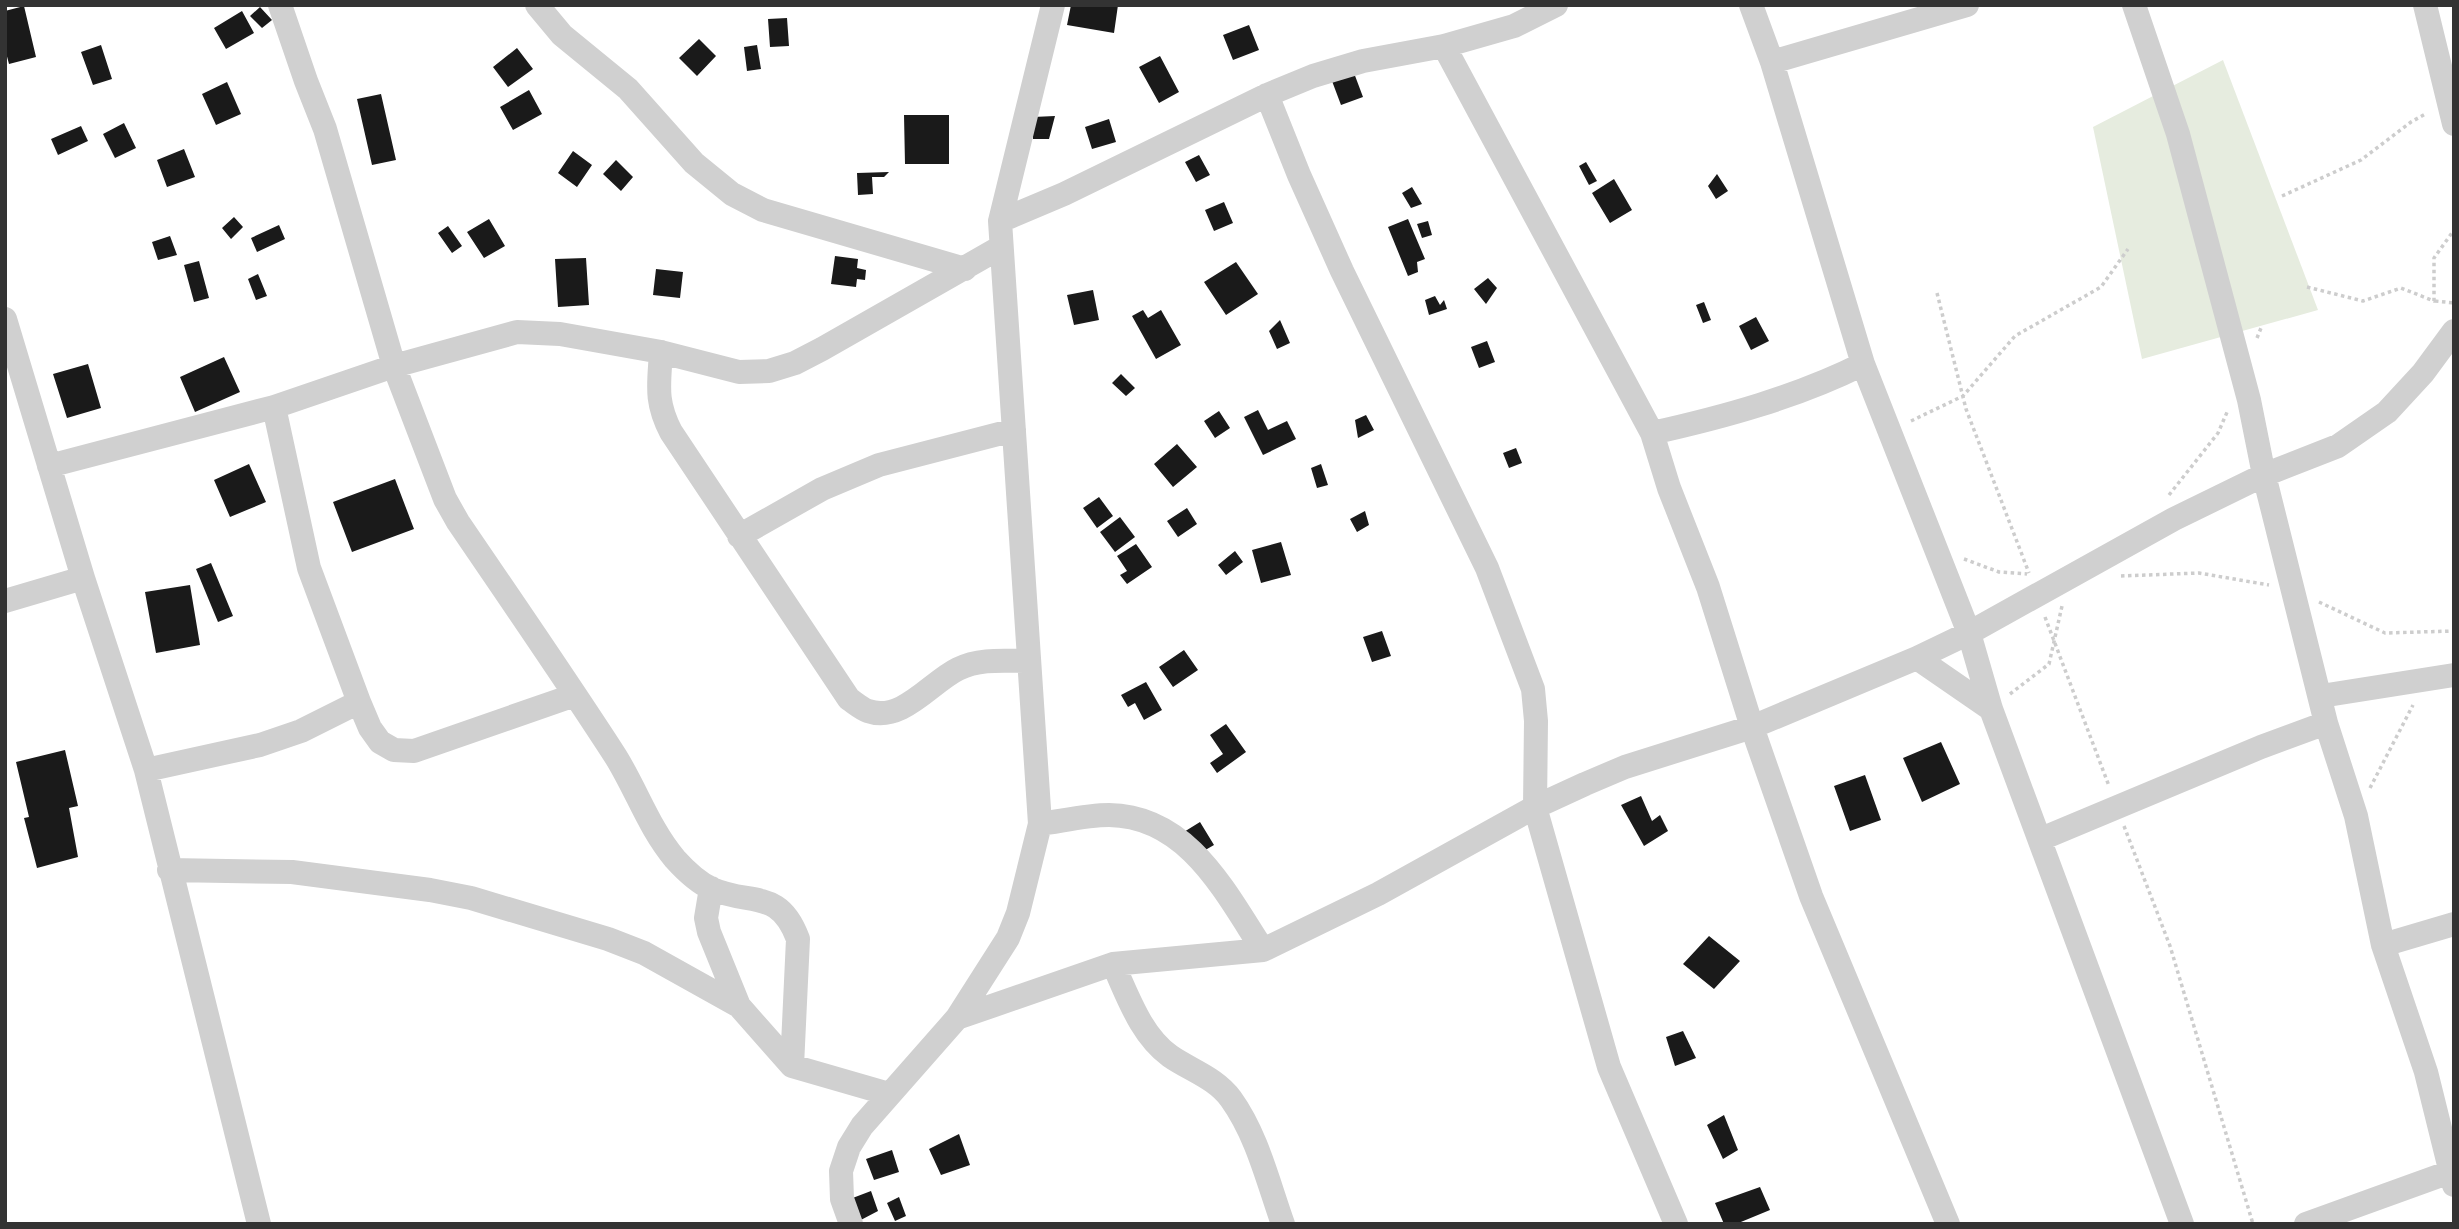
<svg xmlns="http://www.w3.org/2000/svg" width="2459" height="1229" font-family="Quicksand,sans-serif">
<style>
.green{fill:#e6ecdf}
.building{fill:#1a1a1a}
.lines{fill:none;stroke-linecap:round;stroke-linejoin:round}
.path{stroke:#cdcdcd;stroke-width:3.5;stroke-dasharray:3.5 3.5;stroke-linecap:butt}
.street{stroke:#d0d0d0;stroke-width:24}
</style>
<rect width="100%" height="100%" fill="#fff"/>
<!-- green -->
<path class="green" d="M2223,60L2318,310L2142,359L2093,127Z"/>
<!-- building -->
<path class="building" d="M1071,5H1118L1114,33L1067,25Z
M24,6L36,57L9,64L5,49V11Z
M260,7L272,20L262,28L250,16Z
M242,11L254,33L226,49L214,28Z
M787,18L789,46L770,47L768,19Z
M1249,25L1259,50L1233,60L1223,35Z
M699,39L716,56L697,76L679,58Z
M101,45L112,79L93,85L81,52Z
M757,45L761,69L747,71L744,47Z
M517,48L533,69L508,87L493,67Z
M1160,56L1179,92L1159,103L1139,67Z
M1354,73L1363,97L1341,105L1332,81Z
M227,82L241,114L216,125L202,94Z
M529,90L542,114L513,130L500,107Z
M381,94L396,160L372,165L357,99Z
M904,115H949V164H905Z
M1055,116L1049,139H1033V117Z
M1109,119L1116,142L1092,149L1085,127Z
M124,123L136,148L115,158L103,134Z
M81,126L88,141L58,155L51,139Z
M184,149L195,177L167,187L157,160Z
M573,151L592,165L577,187L558,173Z
M1199,155L1210,175L1196,182L1185,162Z
M616,160L633,177L621,191L603,174Z
M1586,162L1597,181L1589,185L1579,166Z
M889,172L884,177H872L873,194L858,195L857,173Z
M1717,174L1728,191L1716,199L1708,186Z
M1614,179L1632,210L1610,223L1592,193Z
M1412,187L1422,204L1411,208L1402,193Z
M1224,202L1233,223L1214,231L1205,210Z
M234,217L243,227L231,239L222,228Z
M489,219L505,246L484,258L467,232Z
M1408,219L1425,259L1417,262L1418,272L1408,276L1388,227Z
M1428,221L1432,235L1422,238L1417,224Z
M279,225L285,239L257,252L251,238Z
M448,226L462,246L452,253L438,233Z
M170,236L177,255L158,260L152,242Z
M835,256L858,259L857,268L866,270L865,280L857,279L856,287L831,284Z
M586,258L589,305L558,307L555,259Z
M199,261L209,298L194,302L184,265Z
M1236,262L1258,294L1226,315L1204,282Z
M656,269L683,272L680,298L653,295Z
M258,274L267,296L256,300L248,279Z
M1488,278L1497,288L1486,304L1474,289Z
M1093,290L1099,320L1074,325L1067,295Z
M1435,296L1440,305L1444,300L1447,309L1429,315L1425,300Z
M1704,302L1711,320L1703,323L1696,305Z
M1143,310L1148,318L1161,310L1181,345L1156,359L1132,316Z
M1756,317L1769,341L1751,350L1739,326Z
M1280,320L1290,343L1277,349L1269,331Z
M1487,341L1495,362L1479,368L1471,347Z
M224,357L240,392L195,412L180,377Z
M88,364L101,408L67,418L53,374Z
M1121,374L1135,388L1126,396L1112,383Z
M1258,410L1268,430L1287,421L1296,439L1263,455L1244,417Z
M1219,411L1230,428L1215,438L1204,421Z
M1366,415L1374,430L1358,438L1355,420Z
M1177,444L1197,467L1173,487L1154,464Z
M1516,448L1522,463L1509,468L1503,453Z
M249,464L266,502L230,517L214,480Z
M1321,464L1328,485L1317,488L1311,468Z
M395,479L414,529L352,552L333,502Z
M1099,497L1113,516L1097,528L1083,508Z
M1187,508L1197,524L1178,537L1167,521Z
M1365,511L1369,525L1357,532L1350,519Z
M1120,517L1135,537L1115,552L1100,532Z
M1281,542L1291,575L1261,583L1252,550Z
M1136,544L1152,567L1127,584L1120,575L1127,571L1117,556Z
M1235,551L1243,562L1226,575L1218,565Z
M211,563L233,616L218,622L196,569Z
M190,585L200,645L156,653L145,592Z
M1382,631L1391,656L1372,662L1363,637Z
M1184,650L1198,670L1173,687L1159,667Z
M1146,682L1162,710L1144,720L1135,703L1128,707L1121,695Z
M1226,724L1246,752L1217,773L1210,763L1223,754L1210,735Z
M1941,742L1960,784L1922,802L1903,758Z
M65,750L78,806L69,808L78,857L37,868L24,818L29,817L16,762Z
M1865,775L1881,820L1850,831L1834,786Z
M1641,796L1652,821L1660,815L1668,831L1644,846L1621,805Z
M1200,822L1214,845L1188,860L1179,835Z
M1709,936L1740,961L1714,989L1683,964Z
M1683,1031L1696,1058L1675,1066L1666,1037Z
M1724,1115L1738,1150L1723,1159L1707,1125Z
M959,1134L970,1165L941,1175L929,1149Z
M892,1150L899,1172L874,1180L866,1159Z
M1760,1187L1770,1210L1736,1224H1724L1715,1203Z
M871,1191L878,1211L857,1222L850,1199Z
M899,1197L906,1216L895,1221L887,1203Z"/>
<g class="lines">
<!-- path -->
<path class="path" d="M2282,196L2361,160L2411,122L2427,113
M2307,287L2363,301L2401,288L2434,301V258L2454,230
M1937,293L1966,409L2029,573
M2435,301L2454,303
M2257,338L2261,328
M1911,421L1963,396L2015,336L2101,287L2128,249
M2169,495L2218,433L2228,410
M1964,559L1999,572L2027,574
M2121,576L2199,573L2269,585
M2319,602L2385,633L2454,631
M2045,617L2109,786
M2010,694L2049,664L2062,606
M2370,788L2413,705
M2124,826L2170,946L2253,1224"/>
<!-- street -->
<path class="street" d="M280,5L306,81L325,129L394,366L445,499L458,522C511,600 565,678 616,757C637,791 649,828 675,859C684,869 699,883 712,889C752,906 779,888 798,939L792,1066
M537,5L562,35L628,89L694,163L732,194L763,210L965,269
M1751,5L1772,62L1863,364L1969,633L1991,709L2182,1224
M2134,5L2178,134L2249,400L2264,475L2326,723L2356,816L2383,945L2426,1072L2454,1185
M2425,5L2454,124
M1444,46L1652,433L1669,488L1708,587L1752,727L1811,896L1948,1224
M1772,62L1967,5
M1267,95L1299,175L1342,271L1487,568L1533,689L1536,721L1535,807L1609,1067L1676,1224
M1000,221L1064,194L1267,95L1313,76L1363,61L1444,46L1514,26L1556,5
M5,319L83,578L146,770L259,1224
M661,352C659,385 655,401 671,432L849,699C855,703 862,709 868,711C902,723 931,682 958,669C980,658 1005,661 1028,661
M274,407L309,568L359,702L370,728L380,742L394,750L414,751L575,695
M1652,433C1724,417 1797,397 1863,364
M49,466L274,407L394,366L517,332L560,334L661,352L739,372L769,371L795,363L822,349L1001,247
M739,536L822,489L879,465L1014,430
M5,601L83,578
M1917,658L1991,709
M2321,696L2454,675
M146,770L260,745L301,731L359,702
M1040,824C1062,821 1087,815 1109,815C1188,816 1225,892 1263,950
M2041,839L2261,747L2326,723
M169,870L292,872L430,890L471,898L608,939L644,953L739,1006L792,1066L889,1094
M711,888L706,918L709,932L739,1006
M2383,945L2454,924
M1113,964C1128,996 1140,1034 1170,1056C1190,1070 1216,1078 1231,1099C1257,1135 1268,1182 1283,1224
M957,1018L1113,964L1263,950L1378,894L1535,807L1585,784L1625,767L1752,727L1917,658L1969,633L2174,519L2264,475L2338,446L2387,412L2423,373L2454,331
M851,1224L842,1199L841,1171L849,1147L862,1126L957,1018L1008,938L1018,913L1040,824L1000,221L1053,5
M2306,1224L2450,1172"/>
</g>
<!-- border -->
<rect width="2459" height="1229" fill="none" stroke="#333333" stroke-width="14"/>
</svg>
